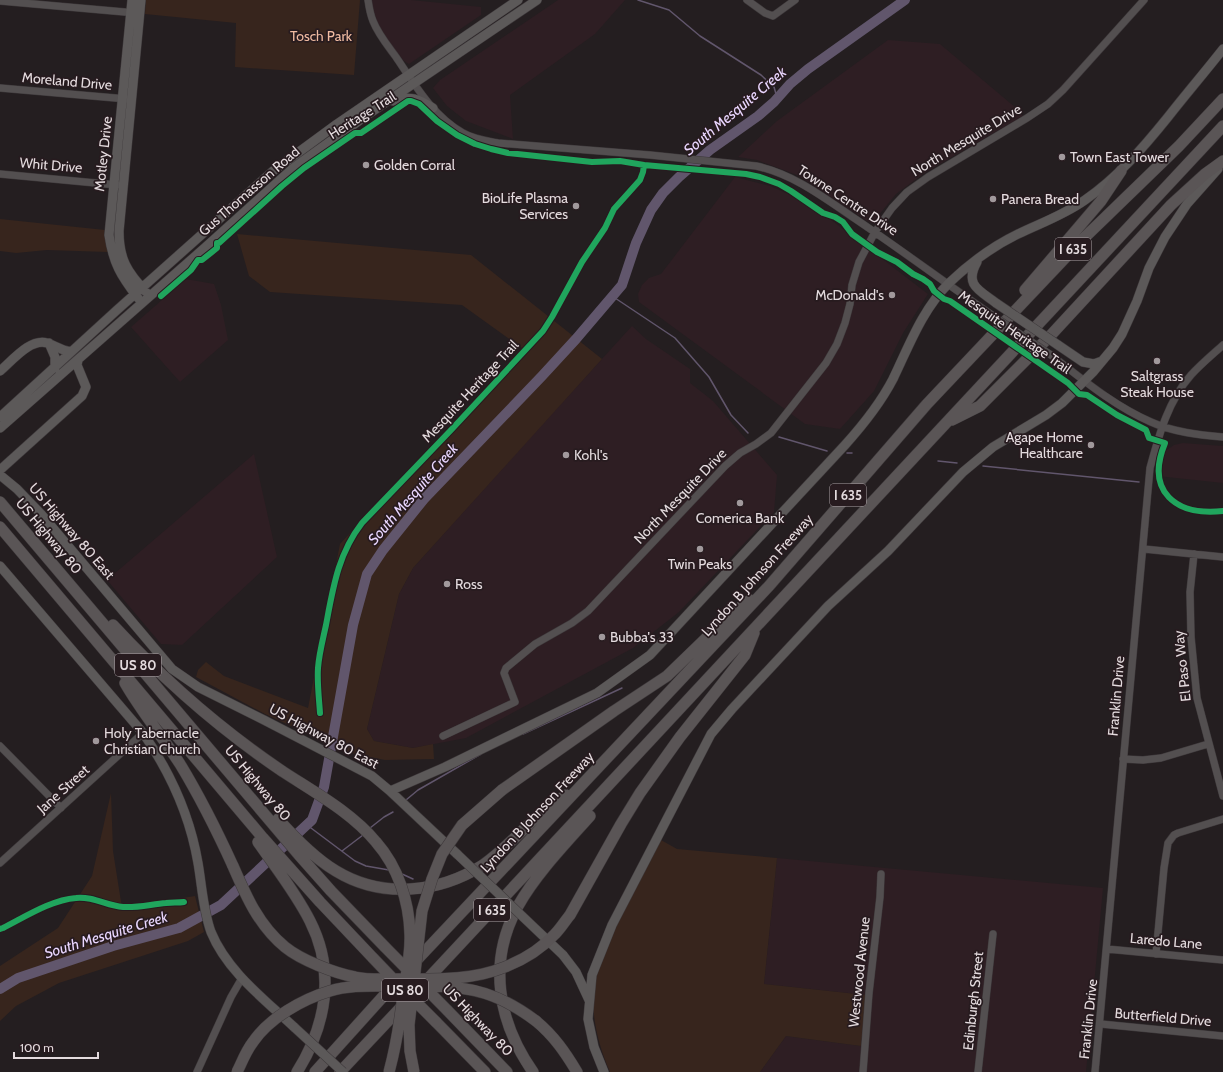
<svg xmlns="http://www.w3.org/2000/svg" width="1223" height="1072" font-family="Cabin,sans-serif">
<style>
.built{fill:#2e1e23}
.green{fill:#37251d}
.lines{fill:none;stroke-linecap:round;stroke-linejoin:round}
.stream{stroke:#61566c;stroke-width:1.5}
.river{stroke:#61566c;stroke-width:10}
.minor-casing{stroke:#3e393b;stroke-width:8}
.major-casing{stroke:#3e393b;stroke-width:10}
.highway-casing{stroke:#3e393b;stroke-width:12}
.minor{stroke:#534f50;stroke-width:7}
.major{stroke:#5c5959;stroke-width:9}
.highway{stroke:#5a5556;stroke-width:11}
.minor-bridge-casing{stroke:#3e393b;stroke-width:8;stroke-linecap:butt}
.major-bridge-casing{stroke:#3e393b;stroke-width:10;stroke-linecap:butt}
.highway-bridge-casing{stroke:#3e393b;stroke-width:12;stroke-linecap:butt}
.minor-bridge{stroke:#534f50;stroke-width:7}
.major-bridge{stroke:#5c5959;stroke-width:9}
.highway-bridge{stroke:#5a5556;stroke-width:11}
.cycleway-casing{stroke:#271b1f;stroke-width:8}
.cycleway{stroke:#20a55d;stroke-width:6}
.poi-dot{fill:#a1999c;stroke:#271b1f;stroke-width:1.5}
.labels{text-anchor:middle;stroke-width:3.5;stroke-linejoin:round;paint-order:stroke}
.shield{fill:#271b1f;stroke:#aba1a5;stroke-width:1}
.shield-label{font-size:13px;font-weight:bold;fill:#e4dbde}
.park-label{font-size:14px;fill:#f0bba1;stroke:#271b1f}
.street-label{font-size:14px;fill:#e4dbde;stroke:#271b1f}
.poi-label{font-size:14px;fill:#e4dbde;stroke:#271b1f;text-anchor:start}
.water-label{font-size:15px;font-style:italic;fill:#ead7ff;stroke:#271b1f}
</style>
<rect width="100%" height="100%" fill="#241e20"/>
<!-- built -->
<path class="built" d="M371,0H411L481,7V15L409,64L404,61L393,49L377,27Z
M558,0H625L595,34L510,95L513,139L466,121L447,106L433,88L440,80Z
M888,40L940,44L1016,108L1023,116L926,172L896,194L874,221L870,222L867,221L797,175L757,160L738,157L777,121Z
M735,177L770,186L809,203L928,294L903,333L874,391L840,429L805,424L639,302L638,294L642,285L649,278L661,274Z
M186,279L214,284L221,305L228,340L180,382L131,327Z
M632,326L646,339L690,369V383L713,401L777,475L774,512L679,612L633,648L466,738L413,748L374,741L367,729L399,594L413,568L529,439Z
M1183,443L1223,446V483L1157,476L1161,454L1174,445Z
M254,454L277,557L182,645L161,644L107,580Z
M777,858L1103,888L1086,1072H760L786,1036L861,1046L866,995L764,984Z"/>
<!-- green -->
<path class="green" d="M146,0H360L354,75L235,67L236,23L145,14Z
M0,219L105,230L108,252L47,250L16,253L0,251Z
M237,234L471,255L602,359L413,568L399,594L367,729L374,741L413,748L433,744L434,759L385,760L350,753L265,714L196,677L198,670L206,662L224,676L308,708L340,544L522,348L462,305L270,292L249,276Z
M111,793L113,851L122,908L195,896L204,932L188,941L59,983L16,1006L0,1021V966L58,928L92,876Z
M661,840L677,849L777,858L764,984L866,995L861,1046L786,1036L760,1072H610C600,1049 593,1024 593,998C593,966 613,933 627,905C638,883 650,862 661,840Z"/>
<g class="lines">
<!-- stream -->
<path class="stream" d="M638,0L669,10L700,36L761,75L774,87L776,94L774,102
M612,296L675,338L709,377L731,415L748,433
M779,437L827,451
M847,453H852
M938,461L957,463
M983,466L1139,482
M523,734L622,688
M406,800L418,790L481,754
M307,825L355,861L366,866L389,870
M370,828L384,817L393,812
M342,851L363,835
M402,874L413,879"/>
<!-- river -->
<path class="river" d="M0,989L18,978L113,946L179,928L221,905L312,820L324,787L353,625L367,574L383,550L424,499L542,376L576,339L622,285L636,243L651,210L663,193L679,177L710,150L758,116L774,102L790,84L808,69L905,0"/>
<defs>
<path id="minor" d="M368,0C369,7 370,14 373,21C378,34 388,46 396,57C415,85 433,116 463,133C473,139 487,141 498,143L650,155L756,166C793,174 823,197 854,218C900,249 944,282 989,313
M747,0L765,13L773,16L795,0
M0,1L136,13
M0,88L127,99
M0,174L117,185
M1051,355C1082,379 1114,406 1151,422C1173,432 1199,435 1223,437
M1144,549L1223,557
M1194,554L1190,592L1191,637L1197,698L1223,796
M443,736L515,702L504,673L506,668L535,644L572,623L588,611L725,466L740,453L756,444L771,433L826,363L837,344L845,323L850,304L852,285L859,262L875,232L892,208L907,192L928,177L1027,118L1048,104L1063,90L1144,0
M0,746L61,808
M1123,759L1143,760L1161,758L1208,744
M0,863L143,733
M1107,949L1223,960
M1156,954L1164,868L1168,843L1174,835L1178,833L1223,819
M1101,1024L1223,1036
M197,1072L231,997L242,978
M863,1072L869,993L880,897L881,874
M978,1072L993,934
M1095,1072L1150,468C1159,435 1168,401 1191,375C1201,364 1212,355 1223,345"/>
<path id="major" d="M132,0L109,235C113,263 121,276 138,298
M141,0L119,231C119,259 127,272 146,292
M393,101C411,95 418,99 433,108
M977,262C964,285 979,290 996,303
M49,343L55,357V368
M1058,345L1083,362L1094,364L1102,361
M0,371C12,361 30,338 47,343C57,346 59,350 71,352
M0,417L117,310L273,171L337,124L518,0
M0,428L208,245L292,169L367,115L537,0
M0,470L82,396L86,387L77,365L78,360
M0,475L17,489L41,514L172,669L198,687L264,720L372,776L390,791L457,854
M0,566L143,733C170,772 190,816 198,863C202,886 203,910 211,932C227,971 264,999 294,1027
M390,791L445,767L597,693L650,655L845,445C863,425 880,404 893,379C909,346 922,310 949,283C969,264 993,246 1018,234C1041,223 1064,215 1085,200C1118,177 1143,148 1168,117C1186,94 1205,72 1223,49
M563,955L576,972L589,1000
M604,1072L594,1047L588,1019L592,975L612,925L711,734L732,709L828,606L888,551L963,472L993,447L1046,415L1062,403L1093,372L1113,348L1122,334L1137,301L1149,268L1165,237L1187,204L1218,169"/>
<path id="highway" d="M1025,290L1101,201L1121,171
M952,420L980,406L1051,335L1171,205L1205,174L1223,161
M0,502L299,855L331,891L385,947
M0,527L263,838L320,902L373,958
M113,625C164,680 220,729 282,771
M125,683C141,711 162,736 180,764C200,797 217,831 233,866
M502,790L614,711L667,676L730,615L750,600
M278,819C295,838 314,858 336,871C382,899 439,893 483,865C503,851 521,831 539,815C548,808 557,801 566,795
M258,842C276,868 296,893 310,921C336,972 326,1026 297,1072
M570,915L621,824L640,793L680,737L745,655L754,633
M413,964L769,586L927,404L1083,239L1179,146L1223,99
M423,984L1223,126
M447,1010L507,1072
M536,1021C554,1036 565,1052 577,1072
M436,1022L485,1072
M315,1072L397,981
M340,1072L404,1004
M533,1072C498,1022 487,962 518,906C536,874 565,844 590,816"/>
</defs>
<!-- minor casing -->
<use href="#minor" class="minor-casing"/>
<!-- major casing -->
<use href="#major" class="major-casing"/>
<!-- highway casing -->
<use href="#highway" class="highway-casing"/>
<!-- minor -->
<use href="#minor" class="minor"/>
<!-- major -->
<use href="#major" class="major"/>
<!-- highway -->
<use href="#highway" class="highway"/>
<defs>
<path id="minor-bridge" d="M989,313L1051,355"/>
<path id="major-bridge" d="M996,303L1058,345
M457,854L563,955
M294,1027L343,1072"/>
<path id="highway-bridge" d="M282,771C314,792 351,812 376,842C398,867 409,901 410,934C411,954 406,975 403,994C400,1021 396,1046 389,1072
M233,866C246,896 259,926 285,947C301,960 334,973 355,977C368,980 383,979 397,979C433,979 471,981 505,967C523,960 542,948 555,934C561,928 565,921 570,915
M385,947L447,1010
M373,958L395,981
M427,986C472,986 500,994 536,1021
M409,995L436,1022
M237,1072C242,1062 246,1051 253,1042C269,1018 303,999 330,991C349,985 369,986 388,986
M414,1072L410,1051L409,1025L422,911L432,879L442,854L462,825L502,790"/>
</defs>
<!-- minor-bridge casing -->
<use href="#minor-bridge" class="minor-bridge-casing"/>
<!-- major-bridge casing -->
<use href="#major-bridge" class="major-bridge-casing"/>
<!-- highway-bridge casing -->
<use href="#highway-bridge" class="highway-bridge-casing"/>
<!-- minor-bridge -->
<use href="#minor-bridge" class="minor-bridge"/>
<!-- major-bridge -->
<use href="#major-bridge" class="major-bridge"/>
<!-- highway-bridge -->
<use href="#highway-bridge" class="highway-bridge"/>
<defs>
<path id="cycleway" d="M161,296L191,270L198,260H202L217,248V243H219L282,186L304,168L355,133H361L408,101H411L419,104L437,121L457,135L475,144L491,149L508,153L592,162L620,161L644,165
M320,713C319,698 317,683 318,668C319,654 323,639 326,625C333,588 338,554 362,523L452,429L543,331L552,317L582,262L605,228L614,209L640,180L643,172L644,165L746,174L760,177L779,184L791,191L823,213L835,217L843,222L852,234L877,252L897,262L913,274L923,279L930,284L934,291L944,299L950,301L1068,383L1079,394L1087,395L1117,415L1146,430L1149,438L1165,443C1145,492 1176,516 1223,511
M0,929L3,928C25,917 51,900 76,898C93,896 107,906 123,907C138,908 152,904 166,903C172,902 178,903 184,902"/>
</defs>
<!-- cycleway casing -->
<use href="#cycleway" class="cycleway-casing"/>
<!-- cycleway -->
<use href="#cycleway" class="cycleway"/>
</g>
<!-- markers -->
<g class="poi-dot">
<circle cx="1062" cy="157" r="4"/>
<circle cx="366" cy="165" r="4"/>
<circle cx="993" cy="199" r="4"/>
<circle cx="576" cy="206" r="4"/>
<circle cx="892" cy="295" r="4"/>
<circle cx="1157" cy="361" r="4"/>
<circle cx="1091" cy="445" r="4"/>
<circle cx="566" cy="455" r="4"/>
<circle cx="740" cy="503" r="4"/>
<circle cx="700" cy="549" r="4"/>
<circle cx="447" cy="584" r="4"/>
<circle cx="602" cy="637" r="4"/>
<circle cx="96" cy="741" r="4"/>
</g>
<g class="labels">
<!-- shield labels -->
<g class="shield">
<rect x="1055" y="238" width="36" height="22" rx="3"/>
<rect x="830" y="484" width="36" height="22" rx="3"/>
<rect x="115" y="654" width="46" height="22" rx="3"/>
<rect x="474" y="899" width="36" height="22" rx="3"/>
<rect x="382" y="979" width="46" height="22" rx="3"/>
</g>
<g class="shield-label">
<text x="1073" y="254">I 635</text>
<text x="848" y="500">I 635</text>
<text x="138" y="670">US 80</text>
<text x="492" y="915">I 635</text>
<text x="405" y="995">US 80</text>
</g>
<!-- park labels -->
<g class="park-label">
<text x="321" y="41">Tosch Park</text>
</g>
<!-- street labels -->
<g class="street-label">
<text transform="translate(67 81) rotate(5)" y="5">Moreland Drive</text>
<text transform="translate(362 115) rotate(-32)" y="5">Heritage Trail</text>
<text transform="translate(966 140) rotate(-31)" y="5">North Mesquite Drive</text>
<text transform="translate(103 154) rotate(-84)" y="5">Motley Drive</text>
<text transform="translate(51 165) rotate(5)" y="5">Whit Drive</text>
<text transform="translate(249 191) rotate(-41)" y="5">Gus Thomasson Road</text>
<text transform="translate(848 200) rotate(33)" y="5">Towne Centre Drive</text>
<text transform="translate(1015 332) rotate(35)" y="5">Mesquite Heritage Trail</text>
<text transform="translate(470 391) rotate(-47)" y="5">Mesquite Heritage Trail</text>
<text transform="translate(680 496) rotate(-46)" y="5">North Mesquite Drive</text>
<text transform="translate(72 531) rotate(49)" y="5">US Highway 80 East</text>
<text transform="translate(49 536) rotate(50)" y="5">US Highway 80</text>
<text transform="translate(757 575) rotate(-48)" y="5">Lyndon B Johnson Freeway</text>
<text transform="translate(1182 666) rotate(-96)" y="5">El Paso Way</text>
<text transform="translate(1116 696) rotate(-85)" y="5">Franklin Drive</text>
<text transform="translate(324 736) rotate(28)" y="5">US Highway 80 East</text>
<text transform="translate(258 783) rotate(50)" y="5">US Highway 80</text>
<text transform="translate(63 789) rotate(-42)" y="5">Jane Street</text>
<text transform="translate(537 812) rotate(-47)" y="5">Lyndon B Johnson Freeway</text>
<text transform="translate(1166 941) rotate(5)" y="5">Laredo Lane</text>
<text transform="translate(859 972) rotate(-84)" y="5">Westwood Avenue</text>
<text transform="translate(973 1001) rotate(-84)" y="5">Edinburgh Street</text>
<text transform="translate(1163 1017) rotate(5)" y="5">Butterfield Drive</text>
<text transform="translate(1088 1019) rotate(-84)" y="5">Franklin Drive</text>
<text transform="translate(478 1020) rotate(46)" y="5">US Highway 80</text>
</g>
<!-- poi labels -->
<g class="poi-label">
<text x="1070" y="162">Town East Tower</text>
<text x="374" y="170">Golden Corral</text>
<text x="568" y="203" text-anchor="end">BioLife Plasma<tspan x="568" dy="16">Services</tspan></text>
<text x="1001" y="204">Panera Bread</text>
<text x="884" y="300" text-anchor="end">McDonald's</text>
<text x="1157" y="381" text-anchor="middle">Saltgrass<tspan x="1157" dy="16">Steak House</tspan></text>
<text x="1083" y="442" text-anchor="end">Agape Home<tspan x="1083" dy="16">Healthcare</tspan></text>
<text x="574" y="460">Kohl's</text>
<text x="740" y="523" text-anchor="middle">Comerica Bank</text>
<text x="700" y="569" text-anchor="middle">Twin Peaks</text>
<text x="455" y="589">Ross</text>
<text x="610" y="642">Bubba's 33</text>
<text x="104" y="738">Holy Tabernacle<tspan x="104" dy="16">Christian Church</tspan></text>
</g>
<!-- water labels -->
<g class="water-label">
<text transform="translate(735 111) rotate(-40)" y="5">South Mesquite Creek</text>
<text transform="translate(413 494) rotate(-49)" y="5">South Mesquite Creek</text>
<text transform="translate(106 935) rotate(-17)" y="5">South Mesquite Creek</text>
</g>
</g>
<!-- scale -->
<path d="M14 1052v6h84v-6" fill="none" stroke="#e4dbde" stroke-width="2"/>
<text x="20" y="1052" font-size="12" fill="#e4dbde" stroke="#271b1f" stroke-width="3" paint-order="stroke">100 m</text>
</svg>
